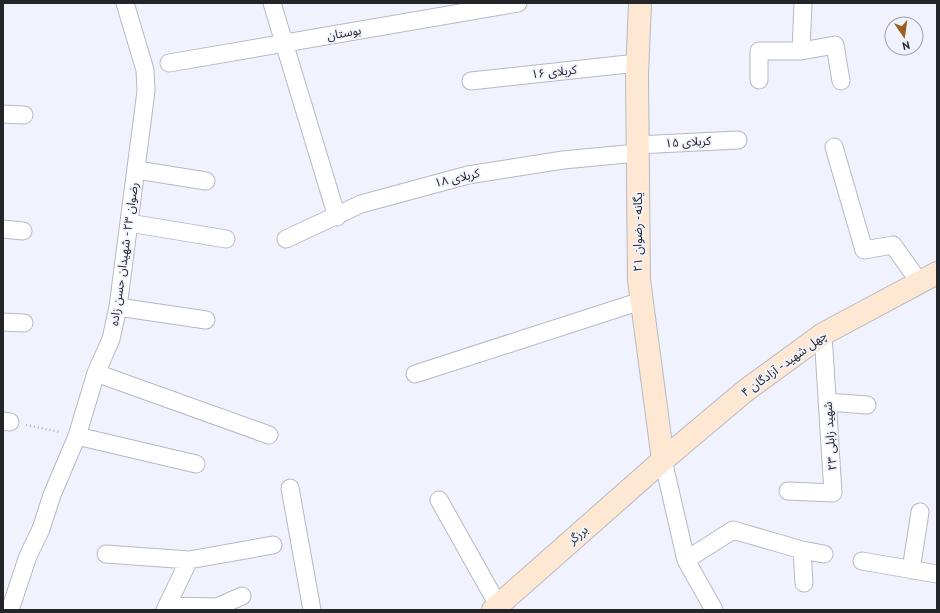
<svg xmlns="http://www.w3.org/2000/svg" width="940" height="613" font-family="'PT Sans','Noto Sans Arabic',sans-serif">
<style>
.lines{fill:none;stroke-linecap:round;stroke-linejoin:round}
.street-casing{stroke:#b6b9c3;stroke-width:19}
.secondary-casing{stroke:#b6b9c3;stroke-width:24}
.path{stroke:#b1b3bc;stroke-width:2.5;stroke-dasharray:1 3;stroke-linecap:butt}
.street{stroke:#fff;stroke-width:17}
.secondary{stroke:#ffe8d3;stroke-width:22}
.labels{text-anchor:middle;stroke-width:3.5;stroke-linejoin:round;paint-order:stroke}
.street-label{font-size:12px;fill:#232528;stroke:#f0f3fe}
</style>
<rect width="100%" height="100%" fill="#f0f3fe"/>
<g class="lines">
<defs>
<path id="street" d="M272,3L337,217
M801,51L803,3
M169,63L518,3
M759,80V51H801L835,45L841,81
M471,81L637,63
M3,114L24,115
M637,145L738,140
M834,147L864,250L893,245L920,283
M137,170L206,181
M129,223L226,239
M3,229L23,231
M286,239L361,204L468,175L563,160L637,153
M118,307L206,320
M3,322L24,323
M96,373L269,435
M415,374L641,301
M827,402L867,405
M3,421L10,422
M77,436L196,464
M663,460L686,560L714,610
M290,488L312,610
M788,491L833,493L823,334
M439,500L498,605
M802,550L804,583
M106,554L189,560L273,545
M686,560L733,530L802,550L824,554
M862,561L937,574
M911,570L920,512
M167,606L217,607L242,596
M10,610L28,556L41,529L52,495L77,436L96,373L111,339L118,307L146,91L145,70L125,3
M165,610L189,560"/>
<path id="secondary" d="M640,3L637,74L639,280L663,460
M493,610L663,460L745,391L823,334L937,273"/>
</defs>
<!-- street casing -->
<use href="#street" class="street-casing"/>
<!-- secondary casing -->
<use href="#secondary" class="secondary-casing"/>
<!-- path -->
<path class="path" d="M26,425L60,432"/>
<!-- street -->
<use href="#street" class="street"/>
<!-- secondary -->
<use href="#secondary" class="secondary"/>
</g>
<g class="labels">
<!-- street labels -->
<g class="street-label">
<text transform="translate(344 33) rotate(-10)" y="4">بوستان</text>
<text transform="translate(554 72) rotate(-6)" y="4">کربلای ۱۶</text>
<text transform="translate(688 142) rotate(-3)" y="4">کربلای ۱۵</text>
<text transform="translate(457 178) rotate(-13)" y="4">کربلای ۱۸</text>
<text transform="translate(638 232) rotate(-90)" y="4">یگانه - رضوان ۲۱</text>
<text transform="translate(124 254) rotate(-82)" y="4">رضوان ۲۳ - شهیدان حسن زاده</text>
<text transform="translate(784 364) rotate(-36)" y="4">چهل شهید - آزادگان ۴</text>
<text transform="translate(830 436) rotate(-94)" y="4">شهید زابلی ۲۳</text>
<text transform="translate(578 535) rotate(-41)" y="4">برزگر</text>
</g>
</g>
<!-- border -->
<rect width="940" height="613" fill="none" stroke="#232528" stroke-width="8"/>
<!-- north arrow -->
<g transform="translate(904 36) rotate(167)"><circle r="19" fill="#f0f3fe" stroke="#9ea1a8"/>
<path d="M0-3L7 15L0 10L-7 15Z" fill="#9b6020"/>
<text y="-6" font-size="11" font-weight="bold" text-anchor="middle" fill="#232528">N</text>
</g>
</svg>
